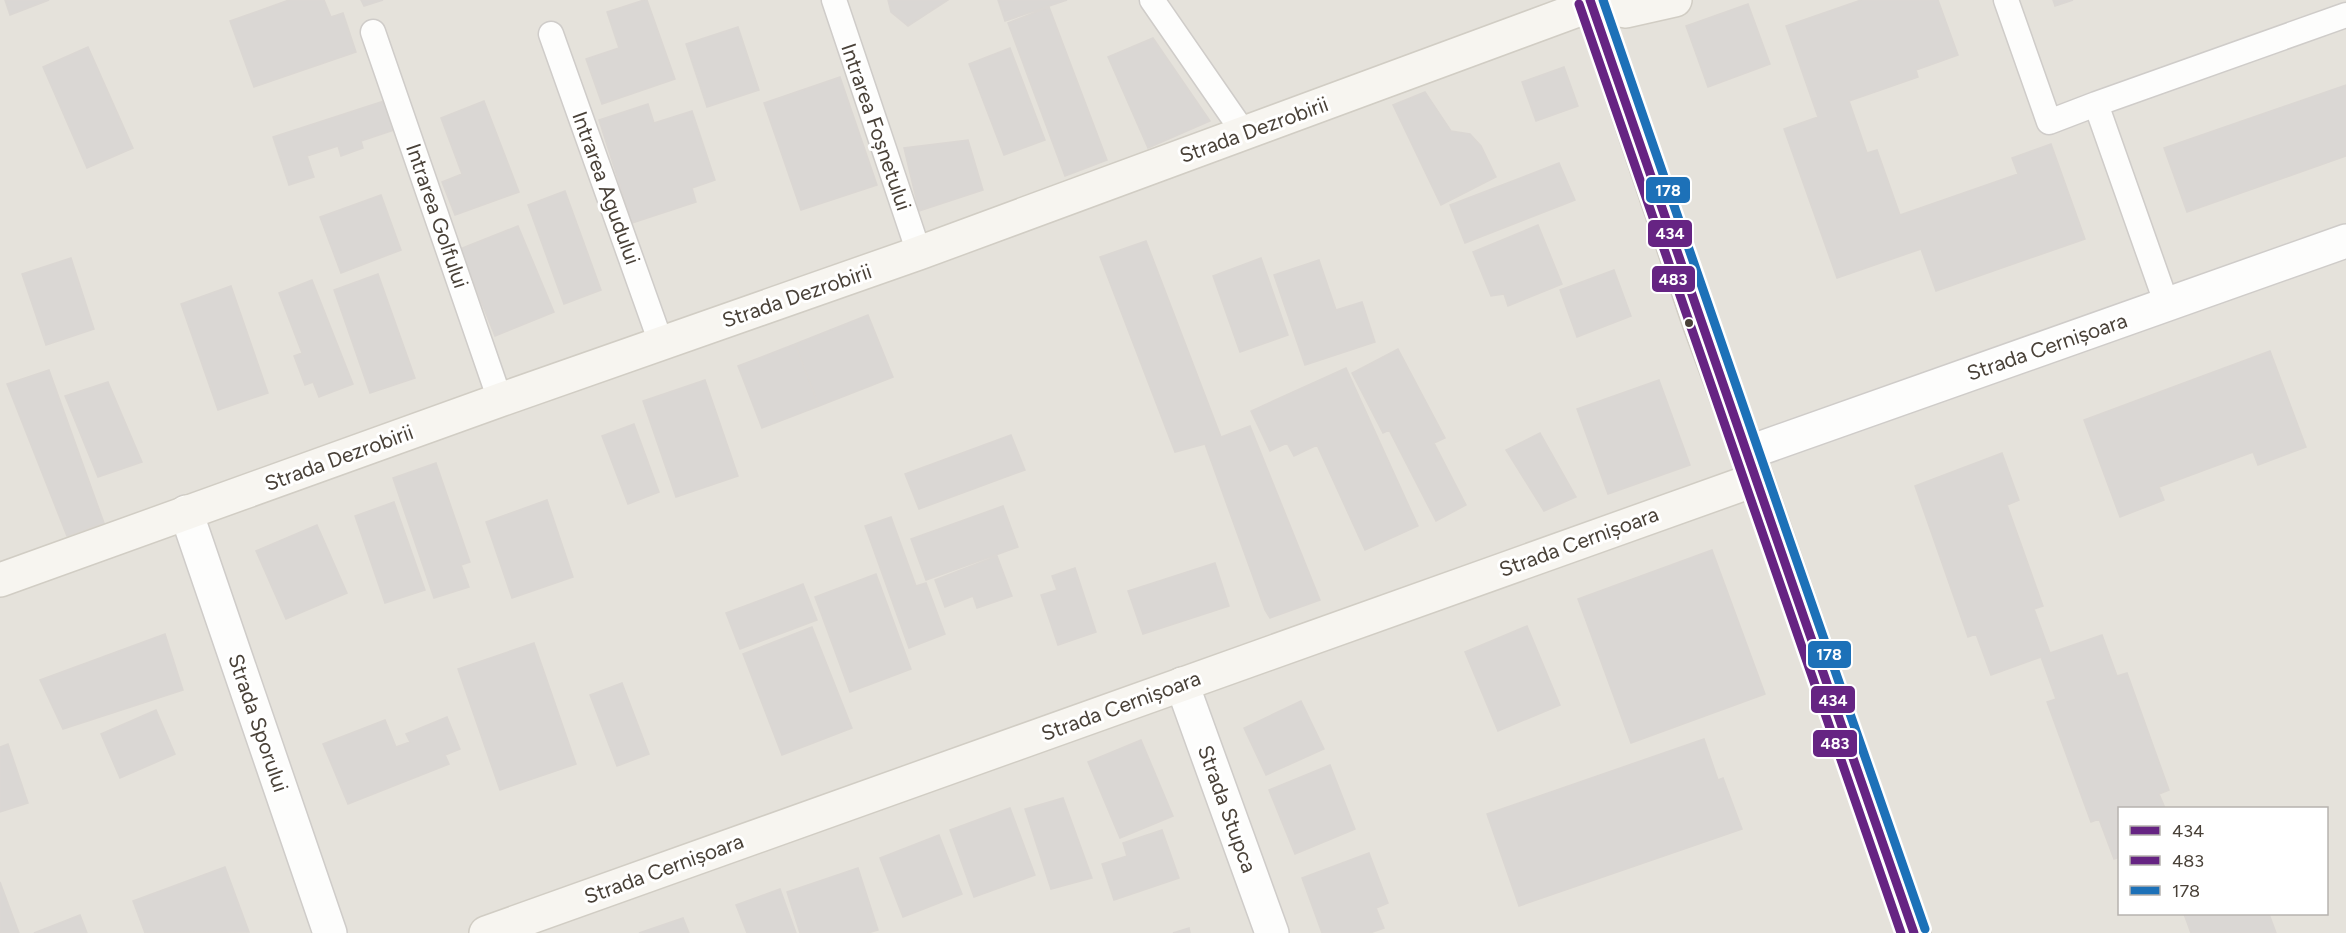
<svg xmlns="http://www.w3.org/2000/svg" width="2346" height="933" font-family="Figtree,sans-serif">
<style>
.residential{fill:#e5e2db;fill-rule:evenodd}
.building{fill:#dad7d4;stroke:#dbd7d3;stroke-width:1.5}
.lines{fill:none;stroke-linecap:round;stroke-linejoin:round}
.lane-casing{stroke:#cfccc9;stroke-width:27}
.street-casing{stroke:#cfccc9;stroke-width:36}
.secondary-casing{stroke:#d1cdc4;stroke-width:36}
.lane{stroke:#fdfdfc;stroke-width:24}
.street{stroke:#fdfdfc;stroke-width:33}
.secondary{stroke:#f7f5f0;stroke-width:33}
.bus-1-casing{stroke:#fff;stroke-width:14}
.bus-2-casing{stroke:#fff;stroke-width:14}
.bus-3-casing{stroke:#fff;stroke-width:14}
.bus-1{stroke:#662483;stroke-width:9}
.bus-2{stroke:#662483;stroke-width:9}
.bus-3{stroke:#1d71b8;stroke-width:9}
.bus-dot{fill:#494138;stroke:#fff;stroke-width:2}
.labels{text-anchor:middle;stroke-width:6;stroke-linejoin:round;paint-order:stroke}
.street-label{font-size:21px;fill:#494138;stroke:#fff}
.line-badge{stroke:#fff;stroke-width:2}
.badge-label{font-size:16px;text-anchor:middle;font-weight:bold;fill:#fff}
</style>
<rect width="100%" height="100%" fill="#f2f0ed"/>
<!-- residential -->
<path class="residential" d="M0,0H2346V933H0ZM2120,808H2326V914H2120Z"/>
<!-- building -->
<path class="building" d="M5,0H49L10,15Z
M289,0H324L331,17L343,13L356,52L254,87L230,21Z
M361,0H383L364,6Z
M644,0H647L675,79L602,104L586,59L619,48L607,12Z
M888,0H948L908,26L891,12Z
M998,0H1067L1005,21Z
M1861,0H1938L1958,55L1916,70L1918,77L1849,101L1867,153L1877,150L1900,215L2018,174L2012,158L2051,144L2085,239L1936,291L1921,249L1837,278L1784,129L1818,117L1786,26Z
M2053,0H2073L2055,6Z
M1748,4L1770,64L1708,87L1686,26Z
M1049,7L1107,160L1065,176L1008,23Z
M738,27L759,90L707,107L686,44Z
M1153,38L1210,121L1148,148L1108,57Z
M88,47L133,148L87,168L43,67Z
M1010,48L1045,140L1004,155L969,64Z
M1564,67L1578,106L1536,121L1522,82Z
M840,77L877,185L801,210L764,103Z
M2346,85V156L2187,212L2164,148Z
M1425,92L1451,131L1470,134L1481,146L1496,177L1441,205L1393,105Z
M384,101L394,130L361,141L363,148L341,156L338,146L307,156L314,177L289,185L273,137Z
M484,101L519,192L455,215L442,182L462,174L441,118Z
M648,104L654,123L692,111L715,180L692,188L696,202L632,223L599,120Z
M968,140L983,190L919,211L904,148Z
M1559,163L1575,200L1465,243L1450,205Z
M565,191L601,290L564,304L528,205Z
M381,195L401,250L341,273L320,217Z
M1538,225L1562,284L1508,306L1504,294L1491,296L1473,252Z
M518,226L554,312L495,336L460,249Z
M1146,241L1221,437L1250,426L1320,600L1270,618L1265,610L1205,444L1175,452L1100,257Z
M71,258L94,329L46,345L22,274Z
M1261,258L1288,335L1240,352L1213,276Z
M1319,260L1336,310L1362,302L1375,342L1305,365L1274,275Z
M1614,270L1631,316L1577,337L1560,290Z
M378,274L415,378L370,393L334,290Z
M312,280L353,384L319,397L313,382L305,385L294,356L302,353L279,293Z
M231,286L268,393L218,410L181,304Z
M868,315L893,377L819,406L795,344Z
M795,344L819,406L762,428L738,366Z
M1398,349L1445,438L1434,443L1466,505L1436,521L1389,430L1383,433L1352,373Z
M2270,351L2306,447L2258,465L2253,452L2159,487L2164,500L2120,517L2084,420Z
M1346,368L1418,526L1365,550L1317,445L1294,456L1287,443L1270,451L1251,411Z
M49,370L104,523L67,536L7,384Z
M705,380L738,476L676,497L643,401Z
M1659,380L1690,465L1608,494L1577,409Z
M108,382L142,462L98,477L65,396Z
M634,424L659,492L628,504L602,436Z
M1540,433L1576,497L1544,511L1506,450Z
M1011,435L1025,470L919,509L905,474Z
M2002,453L2019,500L2007,505L2043,606L2034,609L2050,653L2102,635L2117,676L2127,673L2169,790L2159,794L2165,808H2120V857L2114,859L2099,819L2091,822L2047,702L2056,699L2041,657L1991,675L1976,634L1968,637L1915,486Z
M436,463L470,562L461,565L469,587L434,598L393,478Z
M547,500L573,577L512,598L486,522Z
M394,502L425,590L385,603L355,516Z
M1003,506L1018,547L926,580L911,539Z
M891,517L916,586L926,583L945,634L909,648L865,526Z
M317,525L347,593L286,619L256,551Z
M1712,550L1765,694L1631,743L1578,599Z
M997,556L1012,596L977,608L973,596L945,607L935,580Z
M1215,563L1229,606L1143,634L1128,591Z
M1075,568L1096,632L1058,645L1041,595L1057,590L1052,576Z
M876,574L911,669L850,692L815,597Z
M803,584L817,620L740,649L726,613Z
M1527,626L1560,705L1498,731L1465,652Z
M812,627L852,728L782,755L743,654Z
M165,634L183,690L63,729L40,680Z
M534,643L576,764L500,790L458,669Z
M622,683L649,754L617,766L590,695Z
M1301,701L1324,749L1266,775L1244,728Z
M156,710L175,754L120,778L101,734Z
M447,717L460,749L445,755L449,764L348,804L323,744L385,720L396,747L410,742L406,734Z
M1704,739L1718,780L1723,778L1742,829L1519,906L1487,814Z
M1141,740L1173,816L1120,838L1088,762Z
M8,744L28,803L0,812V747Z
M1330,765L1355,829L1295,854L1269,790Z
M1063,798L1092,878L1051,889L1025,809Z
M1010,808L1035,875L974,897L950,830Z
M1162,830L1179,878L1114,900L1102,864L1127,856L1123,843Z
M939,835L962,894L903,917L880,858Z
M1369,853L1388,903L1376,908L1384,928L1370,933H1322L1302,878Z
M225,867L249,932L145,933L133,901Z
M858,868L878,930L868,933H800L787,892Z
M0,882L19,933H0Z
M780,889L796,933H747L736,905Z
M2184,914H2269L2276,933H2191Z
M80,915L87,933H34Z
M683,918L689,933H639Z
M1189,928L1190,933H1173Z"/>
<g class="lines">
<defs>
<path id="lane" d="M834,0L919,253
M1152,0L1244,133
M2006,0L2049,122L2096,104L2167,305
M373,32L500,400
M551,34L661,343
M2096,104L2346,15"/>
<path id="street" d="M1747,453L2346,241
M186,512L330,933
M1182,684L1272,933"/>
<path id="secondary" d="M1590,0L1699,322L1757,479L1914,933
M0,580L500,400L919,253L1591,5L1626,11L1675,0
M486,933L1757,479"/>
</defs>
<!-- lane casing -->
<use href="#lane" class="lane-casing"/>
<!-- street casing -->
<use href="#street" class="street-casing"/>
<!-- secondary casing -->
<use href="#secondary" class="secondary-casing"/>
<!-- lane -->
<use href="#lane" class="lane"/>
<!-- street -->
<use href="#street" class="street"/>
<!-- secondary -->
<use href="#secondary" class="secondary"/>
<defs>
<path id="bus-1" d="M1590,0C1696,312 1806,622 1914,933"/>
<path id="bus-2" d="M1579,4C1684,314 1794,623 1901,933"/>
<path id="bus-3" d="M1603,0C1708,311 1818,619 1925,929"/>
</defs>
<!-- bus-1 casing -->
<use href="#bus-1" class="bus-1-casing"/>
<!-- bus-2 casing -->
<use href="#bus-2" class="bus-2-casing"/>
<!-- bus-3 casing -->
<use href="#bus-3" class="bus-3-casing"/>
<!-- bus-1 -->
<use href="#bus-1" class="bus-1"/>
<!-- bus-2 -->
<use href="#bus-2" class="bus-2"/>
<!-- bus-3 -->
<use href="#bus-3" class="bus-3"/>
</g>
<!-- markers -->
<circle class="bus-dot" cx="1689" cy="323" r="5"/>
<g class="labels">
<!-- street labels -->
<g class="street-label">
<text transform="translate(876 127) rotate(71)" y="7">Intrarea Foșnetului</text>
<text transform="translate(1254 130) rotate(-20)" y="7">Strada Dezrobirii</text>
<text transform="translate(606 188) rotate(70)" y="7">Intrarea Agudului</text>
<text transform="translate(437 216) rotate(71)" y="7">Intrarea Golfului</text>
<text transform="translate(797 296) rotate(-19)" y="7">Strada Dezrobirii</text>
<text transform="translate(2047 347) rotate(-19)" y="7">Strada Cernișoara</text>
<text transform="translate(339 458) rotate(-20)" y="7">Strada Dezrobirii</text>
<text transform="translate(1579 542) rotate(-20)" y="7">Strada Cernișoara</text>
<text transform="translate(1121 706) rotate(-20)" y="7">Strada Cernișoara</text>
<text transform="translate(258 723) rotate(71)" y="7">Strada Sporului</text>
<text transform="translate(1227 809) rotate(70)" y="7">Strada Stupca</text>
<text transform="translate(664 869) rotate(-20)" y="7">Strada Cernișoara</text>
</g>
</g>
<g class="line-badge">
<rect x="1645" y="176" width="46" height="28" rx="6" fill="#1d71b8"/>
<rect x="1647" y="219" width="46" height="29" rx="6" fill="#662483"/>
<rect x="1651" y="265" width="45" height="28" rx="6" fill="#662483"/>
<rect x="1807" y="640" width="45" height="29" rx="6" fill="#1d71b8"/>
<rect x="1810" y="685" width="46" height="29" rx="6" fill="#662483"/>
<rect x="1812" y="729" width="46" height="29" rx="6" fill="#662483"/>
</g>
<g class="badge-label">
<text x="1668" y="196">178</text>
<text x="1670" y="239">434</text>
<text x="1673" y="285">483</text>
<text x="1829" y="660">178</text>
<text x="1833" y="706">434</text>
<text x="1835" y="749">483</text>
</g>
<!-- legend -->
<rect x="2118" y="807" width="210" height="108" fill="#ffffff" stroke="#b6b3af" stroke-width="1.5"/>
<rect x="2130" y="826" width="30" height="9" fill="#662483" stroke="#b6b3af" stroke-width="1.5"/>
<text x="2172" y="837" font-size="18" fill="#494138">434</text>
<rect x="2130" y="856" width="30" height="9" fill="#662483" stroke="#b6b3af" stroke-width="1.5"/>
<text x="2172" y="867" font-size="18" fill="#494138">483</text>
<rect x="2130" y="886" width="30" height="9" fill="#1d71b8" stroke="#b6b3af" stroke-width="1.5"/>
<text x="2172" y="897" font-size="18" fill="#494138">178</text>
</svg>
